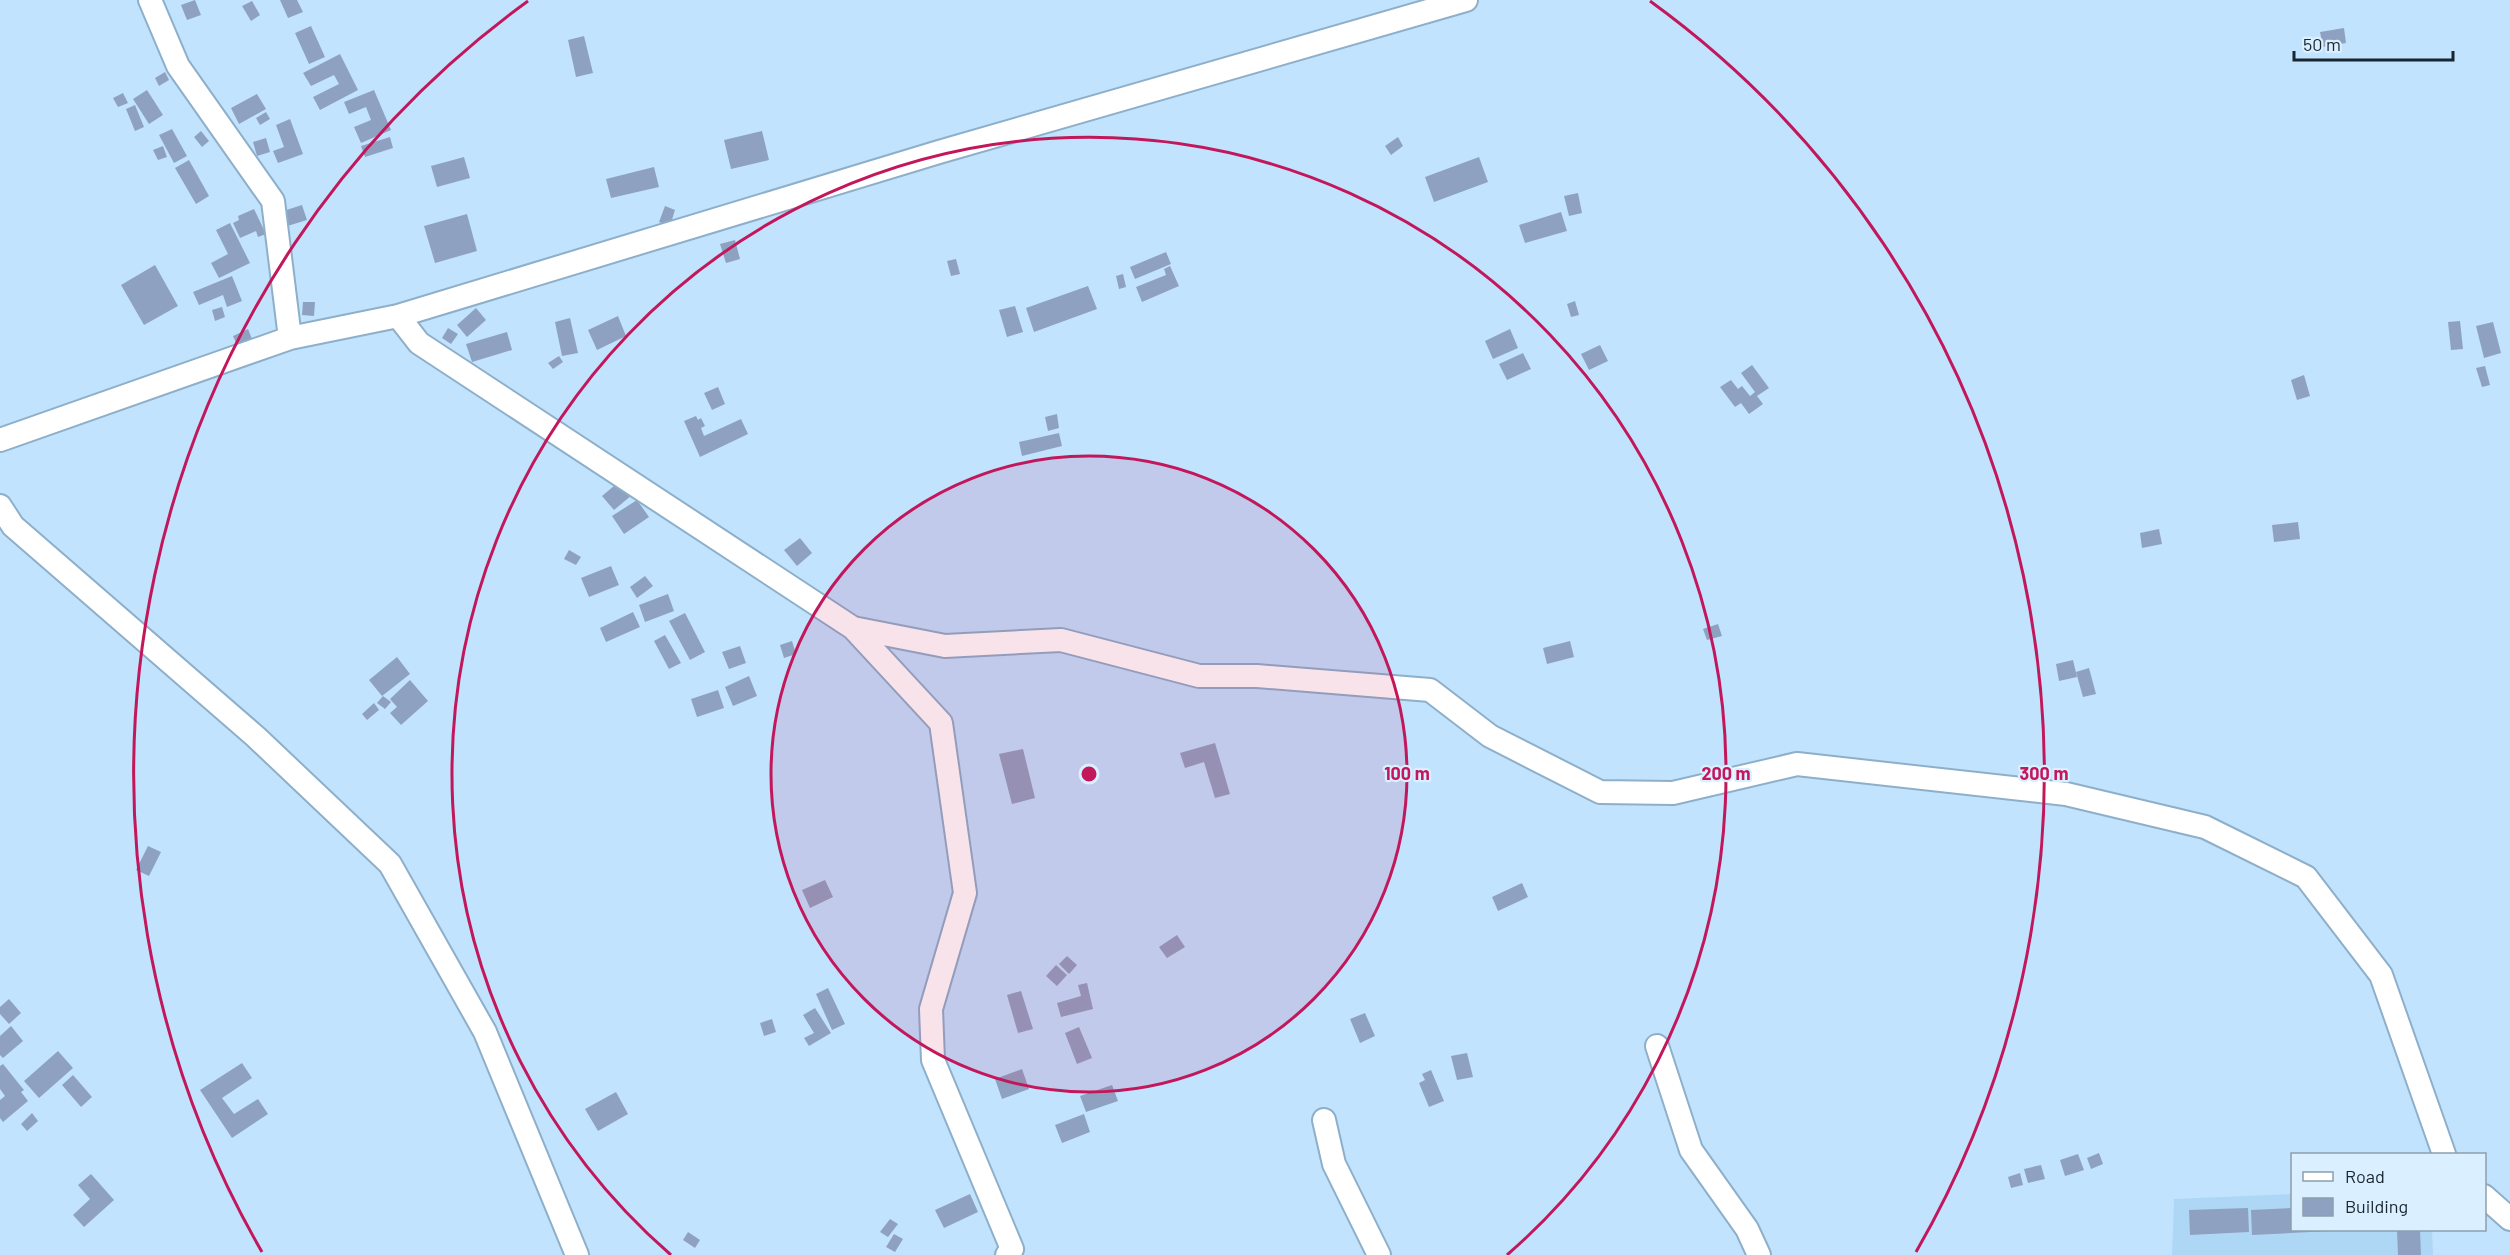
<svg xmlns="http://www.w3.org/2000/svg" width="2510" height="1255" font-family="Barlow,sans-serif">
<style>
.built{fill:#aed6f5}
.building{fill:#8fa1c1}
.lines{fill:none;stroke-linecap:round;stroke-linejoin:round}
.minor-casing{stroke:#8eafc9;stroke-width:26}
.minor{stroke:#fff;stroke-width:22}
.ring{fill:none;stroke:#c2185b;stroke-width:3}
.centre{fill:#c2185b;stroke:#daefff;stroke-width:3}
.ring-label{font-size:18px;text-anchor:middle;font-weight:bold;fill:#c2185b;stroke:#daefff;stroke-width:4.5;stroke-linejoin:round;paint-order:stroke}
</style>
<rect width="100%" height="100%" fill="#c1e3fe"/>
<!-- built -->
<path class="built" d="M2292,1194V1230H2432L2433,1255H2172L2174,1199Z"/>
<!-- building -->
<path class="building" d="M195,0L201,15L187,20L181,5Z
M280,0H297L303,12L288,18Z
M252,1L260,15L251,21L242,6Z
M311,26L325,57L309,64L295,33Z
M2344,28L2346,43L2323,47L2320,32Z
M584,36L593,73L576,77L568,40Z
M340,54L358,90L320,110L313,97L339,84L334,75L311,86L303,73Z
M165,72L169,80L159,86L155,78Z
M147,90L163,115L149,124L133,99Z
M374,90L391,130L361,143L354,127L371,120L366,107L349,114L344,102Z
M123,93L128,103L118,107L113,98Z
M257,94L266,109L239,124L231,108Z
M135,105L144,127L135,131L126,109Z
M266,112L270,119L260,125L256,118Z
M290,119L303,154L278,163L273,151L284,147L276,125Z
M172,129L187,156L174,163L159,135Z
M201,131L209,141L202,147L194,137Z
M762,131L769,160L731,169L724,140Z
M390,137L393,148L365,157L361,146Z
M1398,137L1403,146L1391,155L1385,146Z
M266,138L270,152L257,156L253,142Z
M163,146L167,157L158,160L153,150Z
M464,157L470,178L437,187L431,166Z
M1479,157L1488,182L1434,202L1425,177Z
M189,160L209,196L196,204L175,168Z
M654,167L659,187L611,198L606,179Z
M1578,193L1582,213L1569,216L1564,196Z
M302,205L307,220L284,227L280,212Z
M665,206L675,210L670,226L659,222Z
M254,209L266,234L258,237L256,231L240,238L233,223L239,220L238,216Z
M1561,212L1567,231L1525,243L1519,225Z
M467,214L477,251L435,263L424,226Z
M230,223L250,263L219,278L211,263L228,254L216,230Z
M735,240L740,259L726,263L720,244Z
M1166,252L1171,264L1135,279L1130,267Z
M956,259L960,274L951,276L947,261Z
M155,265L178,306L144,325L121,285Z
M1170,266L1179,286L1142,302L1136,287L1166,275L1164,269Z
M1123,274L1126,287L1119,289L1116,276Z
M232,276L242,301L227,307L223,295L199,305L193,292Z
M1088,286L1097,309L1034,332L1026,308Z
M1575,301L1579,315L1571,317L1567,304Z
M303,302H315L314,316L302,315Z
M1015,306L1023,332L1007,337L999,310Z
M222,307L225,317L215,321L212,310Z
M476,308L486,320L467,337L457,325Z
M618,316L626,336L597,350L588,330Z
M570,318L578,353L562,356L555,322Z
M2460,321L2463,349L2451,350L2448,322Z
M2493,322L2501,353L2484,358L2476,326Z
M448,328L458,334L451,344L442,338Z
M248,329L254,344L239,350L233,336Z
M1510,329L1518,348L1493,359L1485,341Z
M507,332L512,350L472,362L466,344Z
M1600,345L1608,361L1589,370L1581,354Z
M1523,353L1531,369L1507,380L1499,364Z
M559,356L563,362L553,369L548,363Z
M1752,365L1769,388L1757,396L1763,404L1749,414L1741,403L1735,407L1720,387L1731,380L1738,389L1742,386L1750,396L1755,392L1741,373Z
M2485,366L2490,385L2482,387L2476,368Z
M2304,375L2310,396L2297,400L2291,380Z
M718,387L725,404L712,410L704,393Z
M1057,414L1059,428L1048,431L1045,417Z
M696,416L698,420L701,418L705,426L701,428L704,436L741,419L748,434L700,457L684,421Z
M1059,433L1062,446L1022,456L1019,442Z
M620,481L632,495L614,510L602,496Z
M637,500L649,517L624,534L612,516Z
M2298,522L2300,539L2274,542L2272,525Z
M2159,529L2162,544L2142,548L2140,533Z
M800,538L812,553L797,566L784,550Z
M569,550L581,557L576,565L564,559Z
M611,566L619,585L589,597L581,578Z
M645,576L653,586L637,598L630,587Z
M668,594L674,611L645,622L639,605Z
M633,612L640,627L606,642L600,628Z
M685,613L705,652L690,660L669,621Z
M1718,624L1722,636L1707,640L1703,629Z
M665,635L681,663L669,669L654,641Z
M792,641L796,654L784,658L780,645Z
M1570,641L1574,657L1547,664L1543,648Z
M740,646L746,663L729,669L722,652Z
M397,657L410,674L382,696L369,680Z
M2073,660L2077,677L2059,681L2056,664Z
M2089,668L2096,694L2083,697L2076,672Z
M749,676L757,696L733,706L725,687Z
M410,680L428,701L401,725L390,713L397,707L390,699Z
M718,690L724,708L697,717L691,699Z
M383,696L391,702L385,709L377,703Z
M374,703L379,710L367,720L362,714Z
M1215,743L1230,794L1215,798L1204,762L1185,768L1180,753Z
M1023,749L1035,798L1012,804L999,754Z
M148,846L161,852L149,876L136,870Z
M825,880L833,897L810,908L802,890Z
M1522,883L1528,897L1498,911L1492,897Z
M1177,935L1185,947L1167,958L1159,947Z
M1067,956L1077,965L1069,974L1059,964Z
M1056,965L1067,975L1057,986L1046,976Z
M1087,983L1093,1009L1061,1017L1057,1003L1081,996L1078,985Z
M828,988L845,1024L832,1030L816,994Z
M1021,991L1033,1029L1018,1033L1007,995Z
M9,999L21,1013L9,1024L0,1014V1007Z
M815,1008L831,1033L809,1046L804,1038L814,1033L803,1015Z
M1365,1013L1375,1036L1360,1043L1350,1019Z
M772,1019L776,1032L764,1036L760,1023Z
M11,1026L23,1041L3,1058L0,1055V1036Z
M1079,1027L1092,1058L1077,1064L1065,1033Z
M58,1051L73,1068L39,1098L24,1081Z
M1467,1053L1473,1077L1457,1080L1451,1056Z
M242,1063L252,1078L222,1098L234,1114L258,1099L268,1114L232,1138L200,1090Z
M3,1064L24,1090L21,1092L28,1101L3,1122L0,1118V1100L5,1096L0,1089V1066Z
M1022,1069L1029,1089L1002,1099L995,1079Z
M1431,1070L1444,1101L1429,1107L1419,1083L1425,1080L1422,1074Z
M73,1075L92,1097L81,1107L62,1085Z
M1112,1085L1118,1101L1086,1112L1080,1096Z
M616,1092L628,1114L598,1131L585,1109Z
M32,1113L38,1121L27,1131L21,1124Z
M1084,1114L1090,1132L1062,1143L1055,1125Z
M2099,1153L2103,1164L2091,1169L2087,1158Z
M2078,1154L2084,1170L2065,1176L2060,1160Z
M2041,1165L2045,1179L2028,1183L2024,1169Z
M2020,1173L2023,1185L2011,1188L2008,1177Z
M91,1174L114,1200L84,1227L73,1215L90,1199L78,1185Z
M970,1194L978,1212L944,1228L935,1210Z
M2248,1208L2249,1232L2190,1235L2189,1210Z
M2292,1208V1230L2329,1231L2252,1235L2251,1210Z
M890,1219L898,1224L888,1237L880,1232Z
M2397,1230H2420L2421,1255H2398Z
M688,1232L700,1240L695,1248L683,1240Z
M894,1234L903,1239L895,1252L886,1247Z"/>
<g class="lines">
<defs>
<path id="minor" d="M150,0L178,66L273,201L290,338
M398,316L419,343L853,628L945,646L1061,640L1199,676H1257L1430,690L1490,736L1600,792L1673,793L1797,764L2066,794L2205,827L2306,877L2381,975L2444,1154
M0,440L290,338L398,316L939,152L1466,0
M0,506L13,526L256,737L390,864L485,1032L577,1255
M853,628L941,723L965,893L931,1009L933,1060L1012,1249L1007,1255
M1657,1046L1691,1150L1747,1229L1759,1255
M1324,1120L1334,1164L1379,1255
M2484,1196L2510,1219"/>
</defs>
<!-- minor casing -->
<use href="#minor" class="minor-casing"/>
<!-- minor -->
<use href="#minor" class="minor"/>
</g>
<!-- distance rings -->
<circle cx="1089" cy="774" r="318" fill="#c2185b" fill-opacity=".12"/>
<g class="ring">
<circle cx="1089" cy="774" r="318"/>
<path d="M671 1255A637 637 0 1 1 1507 1255"/>
<path d="M262 1252A955 955 0 0 1 528 1M1650 1A955 955 0 0 1 1916 1252"/>
</g>
<circle cx="1089" cy="774" r="9" class="centre"/>
<g class="ring-label">
<text x="1407" y="780">100 m</text>
<text x="1726" y="780">200 m</text>
<text x="2044" y="780">300 m</text>
</g>
<!-- legend -->
<rect x="2291" y="1153" width="195" height="78" fill="#daefff" stroke="#8d9fac" stroke-width="1.5"/>
<rect x="2303" y="1172" width="30" height="9" fill="#ffffff" stroke="#8d9fac" stroke-width="1.5"/>
<text x="2345" y="1183" font-size="18" fill="#192630">Road</text>
<rect x="2303" y="1198" width="30" height="18" fill="#8fa1c1" stroke="#8d9fac" stroke-width="1.5"/>
<text x="2345" y="1213" font-size="18" fill="#192630">Building</text>
<!-- scale -->
<path d="M2294 51v9h159v-9" fill="none" stroke="#192630" stroke-width="3"/>
<text x="2303" y="51" font-size="18" fill="#192630" stroke="#daefff" stroke-width="4.5" paint-order="stroke">50 m</text>
</svg>
